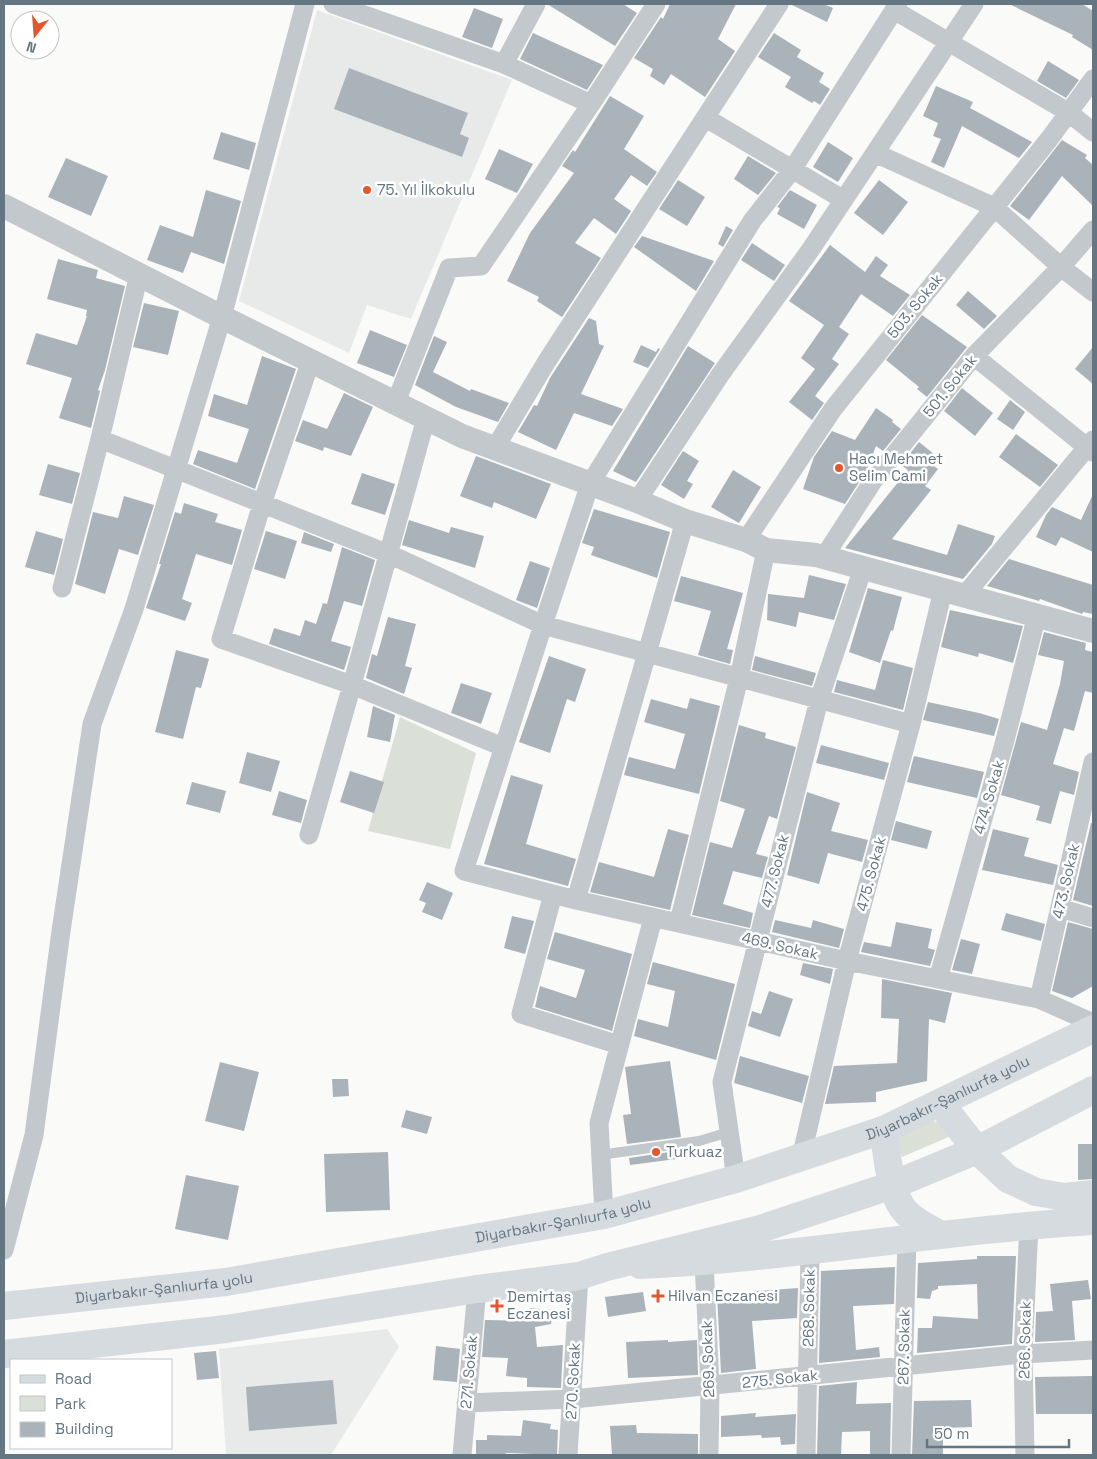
<svg xmlns="http://www.w3.org/2000/svg" width="1097" height="1459" font-family="'Space Grotesk',sans-serif">
<style>
.built{fill:#e8e9e9}
.green{fill:#dadfd7}
.building{fill:#aab3b9}
.lines{fill:none;stroke-linecap:round;stroke-linejoin:round}
.service{stroke:#c3c8cc;stroke-width:10}
.minor{stroke:#c3c8cc;stroke-width:19}
.tertiary{stroke:#c3c8cc;stroke-width:24}
.secondary{stroke:#d6dbdf;stroke-width:28}
.trunk{stroke:#d6dbdf;stroke-width:28}
.poi-dot{fill:#e4572e;stroke:#fff;stroke-width:2}
.labels{text-anchor:middle;stroke-width:5;stroke-linejoin:round;paint-order:stroke}
.poi-label{font-size:15px;fill:#657683;stroke:#fff;text-anchor:start}
.street-label{font-size:15px;fill:#657683;stroke:#fff}
</style>
<rect width="100%" height="100%" fill="#fafaf8"/>
<!-- built -->
<path class="built" d="M317,10L512,80L411,319L367,305L349,353L239,301Z
M387,1329L399,1347L331,1455H226L219,1349Z"/>
<!-- green -->
<path class="green" d="M400,717L476,753L450,849L368,831Z
M933,1121L940,1123L951,1136L902,1157L897,1143L899,1135L923,1122Z"/>
<!-- building -->
<path class="building" d="M547,4H623L637,13L615,46Z
M670,4H736L718,39L735,51L705,97L671,74L664,85L650,76L653,69L634,58L661,17L663,19Z
M790,4H823L833,8L827,22Z
M1009,4H1082L1093,11V50L1072,37L1073,35Z
M474,8L503,19L492,48L462,37Z
M533,33L603,65L587,90L520,59Z
M774,33L801,50L797,57L824,73L819,82L830,89L820,105L814,101L812,103L785,87L791,77L758,57Z
M1048,61L1079,80L1066,98L1037,81Z
M349,68L468,113L460,134L469,138L462,157L334,109Z
M936,86L973,102L970,108L1032,142L1019,158L962,126L944,168L931,162L941,139L933,136L938,123L923,116Z
M610,96L644,116L624,149L657,172L647,186L631,175L614,199L631,211L616,234L594,218L575,243L601,258L562,317L537,301L539,297L507,281L530,233L574,173L562,166L573,150L575,152Z
M221,132L256,143L249,170L213,159Z
M1062,140L1087,155L1085,158L1093,165V206L1062,176L1029,220L1010,206Z
M828,142L853,158L838,182L813,167Z
M499,149L533,164L517,193L485,179Z
M748,156L776,173L758,195L734,179Z
M66,158L108,176L91,216L48,197Z
M678,180L705,197L687,226L659,209Z
M879,180L908,202L883,235L854,213Z
M206,190L241,201L224,264L191,252L183,273L147,260L160,225L193,237Z
M790,190L817,205L804,229L777,214L780,208L777,207Z
M726,226L733,230L723,247L718,244Z
M642,236L714,261L696,291L634,247Z
M752,243L785,265L774,281L741,260Z
M830,245L865,272L876,256L888,265L880,276L910,295L893,316L861,294L839,327L849,334L832,359L839,364L815,396L824,403L812,420L789,402L815,369L801,358L824,325L789,301Z
M58,259L98,270L96,278L125,286L105,370L98,390L100,391L91,428L59,418L72,378L26,364L36,333L77,345L87,316H86L87,310L47,299Z
M968,291L997,316L984,329L956,305Z
M144,303L179,311L168,355L133,347Z
M922,315L967,347L927,397L917,389L919,387L886,360Z
M589,318L596,321L599,344L604,346L581,394L623,409L612,426L574,413L556,450L518,432L534,405L537,406L550,378Z
M370,330L407,345L394,377L357,363Z
M434,336L447,342L433,372L470,391L471,389L509,403L498,422L456,407L415,385Z
M641,345L656,352L658,348L660,349L648,368L633,362Z
M688,346L715,363L636,482L613,471Z
M1093,347V384L1075,369Z
M262,356L296,369L255,489L193,464L198,450L237,463L249,429L208,416L214,394L247,405Z
M962,388L993,413L975,436L944,411Z
M344,393L373,407L351,456L324,447L323,451L295,441L303,420L327,429Z
M1010,400L1025,412L1013,430L997,419Z
M876,408L893,420L892,422L901,429L883,451L876,446L867,470L845,504L803,489L814,457L832,431L855,440Z
M1016,434L1058,465L1040,487L999,457Z
M919,442L934,454L928,462L938,469L925,486L931,490L892,539L947,555L958,524L995,536L992,544L963,579L845,548L908,470L901,465Z
M683,451L699,461L687,481L693,484L684,499L661,485Z
M476,456L551,484L536,519L494,502L492,508L460,496Z
M48,464L80,473L72,504L39,495Z
M733,470L761,487L739,523L711,507Z
M362,473L395,484L385,515L351,504Z
M1093,494V552L1061,537L1056,546L1036,537L1046,515L1052,507L1081,520Z
M124,496L154,505L138,555L119,549L105,594L75,584L93,512L118,518Z
M184,503L218,514L215,522L242,530L232,565L196,554L182,599L192,603L185,621L146,608L161,564H159L175,512L181,514Z
M594,509L670,532L657,578L591,555L594,547L582,543Z
M409,520L449,533L451,527L484,536L475,568L402,545Z
M36,531L63,539L54,575L25,567Z
M266,531L297,541L285,579L254,569Z
M304,532L334,544L331,552L301,543Z
M342,547L375,560L362,606L344,601L331,641L351,647L344,670L269,644L274,628L300,636L305,620L316,624L323,603L327,604Z
M1009,559L1093,585V614L1083,612L1082,614L1040,599L1039,601L987,586Z
M530,561L550,568L537,608L516,600Z
M809,575L846,584L834,620L799,612L796,627L767,620L768,594L804,598Z
M681,576L743,593L727,649L733,650L730,664L698,655L711,611L674,601Z
M868,588L902,597L893,631L891,630L880,663L849,652Z
M950,610L1023,626L1013,663L979,653L978,657L941,647Z
M388,617L416,624L405,666L412,668L404,694L366,678L372,654L377,656Z
M1044,632L1086,643L1085,650L1093,652V693L1085,691L1074,731L1064,728L1053,764L1079,772L1074,795L1060,791L1051,824L1036,820L1040,806L1001,795L1021,722L1047,730L1060,684L1064,661L1038,655Z
M176,650L209,659L201,688L196,687L183,739L155,732Z
M549,656L586,669L575,702L567,699L550,753L519,742Z
M755,656L816,673L812,686L752,670Z
M883,660L913,668L903,710L834,692L837,680L875,690Z
M461,683L492,693L481,724L451,713Z
M690,698L720,706L699,794L624,775L629,757L675,769L685,734L644,722L651,699L687,709Z
M928,702L979,713L999,719L994,736L923,720Z
M373,706L395,715L390,742L367,737Z
M739,725L766,733L765,738L796,747L777,819L769,816L756,854L768,857L762,878L733,871L723,904L753,913L750,928L692,915L710,842L732,848L745,809L720,801Z
M821,745L889,763L884,780L816,763Z
M247,752L280,761L271,792L239,783Z
M914,756L984,772L977,798L907,782Z
M350,771L384,782L374,813L340,802Z
M511,775L543,785L526,844L576,859L568,886L484,864Z
M192,782L226,791L220,813L186,804Z
M279,791L307,800L301,823L272,815Z
M807,792L840,803L831,831L868,840L862,862L828,853L819,884L787,875Z
M896,821L932,831L927,849L891,840Z
M1091,823H1093V906L1073,900Z
M668,829L689,835L670,910L590,892L599,862L654,877Z
M993,829L1029,838L1024,856L1058,865L1053,885L982,870Z
M427,882L453,893L442,920L422,912L426,903L419,900Z
M1006,913L1045,924L1041,941L1001,930Z
M512,916L534,921L525,954L504,948Z
M775,920L811,928L813,920L844,929L839,948L772,932Z
M896,922L932,929L928,948L935,950L930,966L861,952L864,942L891,947Z
M1068,922L1093,929V986L1072,998L1052,991Z
M555,932L632,954L612,1031L535,1007L540,986L576,998L585,970L547,959Z
M961,939L980,944L972,974L952,970Z
M653,962L735,984L716,1060L634,1036L638,1019L668,1027L675,991L647,984Z
M803,963L833,969L830,984L800,975Z
M882,979L952,993L945,1023L929,1019L927,1081L876,1092V1102L825,1104L834,1066L897,1063L899,1019L881,1018Z
M769,991L793,999L780,1037L748,1026L752,1011L761,1014Z
M740,1056L809,1076L802,1103L734,1083Z
M670,1061L681,1137L627,1144L623,1115L631,1114L625,1067Z
M220,1062L259,1072L244,1131L205,1121Z
M332,1079H348L349,1096L333,1097Z
M406,1110L432,1117L427,1134L401,1127Z
M1078,1144H1093V1179L1078,1180Z
M683,1150L684,1158L630,1165L629,1158Z
M388,1152L390,1210L326,1212L324,1154Z
M186,1175L239,1186L228,1240L175,1229Z
M977,1256H1016L1012,1344L917,1353L918,1328H932L933,1316L978,1319L977,1284L938,1286V1289L932,1291L930,1299L917,1298L918,1263L977,1259Z
M895,1267L894,1304L853,1306L856,1350L879,1347L880,1357L819,1363L821,1271Z
M1088,1280L1091,1299L1072,1301L1075,1340L1035,1342L1036,1312L1053,1311L1050,1284Z
M798,1288L797,1318L752,1321L756,1369L721,1373L717,1294Z
M643,1292L646,1311L608,1317L605,1297Z
M529,1308L553,1310L551,1324L535,1327L537,1347L563,1345L561,1388L527,1387V1378L506,1376L508,1358L482,1357L485,1320L528,1321Z
M668,1340V1342L697,1340L698,1375L628,1378L626,1342Z
M436,1346L460,1349L457,1382L433,1380Z
M216,1351L219,1378L197,1380L194,1353Z
M1093,1376V1414H1036L1035,1377Z
M333,1380L337,1424L249,1431L246,1387Z
M857,1382L856,1404L891,1403L890,1455H870V1431L842,1432L841,1455H817L819,1386Z
M971,1400L972,1427L943,1428V1455H912L914,1401Z
M756,1413L755,1417L796,1414L795,1444L781,1445L780,1437L762,1438L761,1435L721,1437V1416Z
M523,1420L551,1424L550,1429L558,1430L557,1455L506,1453V1455H476V1440H487V1435L521,1436Z
M636,1425L637,1433L698,1434V1455H612L610,1426Z"/>
<g class="lines">
<!-- service -->
<path class="service" d="M600,1155L699,1141L729,1132"/>
<!-- minor -->
<path class="minor" d="M333,4L504,64L591,104L481,266L449,268L396,402
M894,10L1068,112L1093,132
M504,64L536,4
M591,104L656,4
M706,118L844,200
M875,153L994,207L1061,267L1093,292
M139,274L100,439L389,554L543,625L590,484L752,221L792,170L898,4
M974,356L1093,452
M426,418L352,685L503,747
M495,448L547,361L779,4
M637,501L720,375L811,249L974,4
M746,540L833,409L1050,138L1093,79
M824,557L873,481L974,356L1061,267L1093,230
M62,588L100,439
M964,596L1093,440
M911,724L543,625L464,871L576,900L847,961L1039,999L1093,1023
M309,835L352,685L221,639L262,504L311,360
M553,894L521,1014L619,1045
M576,900L685,521
M1060,908L1093,918
M679,922L739,678L766,550
M938,979L1004,744L1037,615
M1039,999L1093,762
M801,1158L847,961L911,724L943,590
M736,1179L722,1082L819,700L863,568
M604,1215L599,1123L653,918
M4,1250L34,1135L61,931L92,724L134,609L222,317L305,4
M704,1262L710,1386L709,1455
M466,1403L573,1399L1023,1354L1093,1350
M462,1455L477,1289
M568,1455L579,1276
M806,1455L810,1251
M901,1455L907,1238
M1025,1455L1023,1354L1029,1224"/>
<!-- tertiary -->
<path class="tertiary" d="M4,206L222,317L462,436L637,501L685,521L746,540L766,550L816,555L1093,631"/>
<!-- secondary -->
<path class="secondary" d="M1036,1192L1064,1197L1093,1194
M640,1265C792,1258 941,1230 1093,1221"/>
<!-- trunk -->
<g class="trunk">
<path d="M940,1103L977,1150L1008,1179L1036,1192"/>
<path d="M883,1130C888,1155 888,1189 904,1210C913,1221 927,1227 939,1234"/>
<path id="s1" d="M4,1306L226,1282L604,1215L736,1179L883,1130L1093,1029"/>
<path d="M4,1354L226,1329L477,1289L579,1276L607,1267L760,1229L893,1185L977,1150L1093,1090"/>
</g>
</g>
<!-- markers -->
<g class="poi-dot">
<circle cx="367" cy="190" r="5"/>
<circle cx="839" cy="468" r="5"/>
<circle cx="656" cy="1152" r="5"/>
<path d="M655.5 1288.5h5v5h5v5h-5v5h-5v-5h-5v-5h5z"/>
<path d="M494.5 1298.5h5v5h5v5h-5v5h-5v-5h-5v-5h5z"/>
</g>
<g class="labels">
<!-- poi labels -->
<g class="poi-label">
<text x="377" y="195">75. Yıl İlkokulu</text>
<text x="849" y="464">Hacı Mehmet<tspan x="849" dy="17">Selim Cami</tspan></text>
<text x="666" y="1157">Turkuaz</text>
<text x="668" y="1301">Hilvan Eczanesi</text>
<text x="507" y="1302">Demirtaş<tspan x="507" dy="17">Eczanesi</tspan></text>
</g>
<!-- street labels -->
<g class="street-label">
<text transform="translate(915 306) rotate(-51)" y="5">503. Sokak</text>
<text transform="translate(950 386) rotate(-51)" y="5">501. Sokak</text>
<text transform="translate(989 797) rotate(-74)" y="5">474. Sokak</text>
<text transform="translate(775 871) rotate(-76)" y="5">477. Sokak</text>
<text transform="translate(871 874) rotate(-75)" y="5">475. Sokak</text>
<text transform="translate(1066 881) rotate(-77)" y="5">473. Sokak</text>
<text transform="translate(780 946) rotate(13)" y="5">469. Sokak</text>
<text dy="5" stroke="none"><textPath href="#s1" startOffset="971">Diyarbakır-Şanlıurfa yolu</textPath></text>
<text dy="5" stroke="none"><textPath href="#s1" startOffset="566">Diyarbakır-Şanlıurfa yolu</textPath></text>
<text dy="5" stroke="none"><textPath href="#s1" startOffset="161">Diyarbakır-Şanlıurfa yolu</textPath></text>
<text transform="translate(809 1308) rotate(-89)" y="5">268. Sokak</text>
<text transform="translate(1025 1340) rotate(-89)" y="5">266. Sokak</text>
<text transform="translate(904 1347) rotate(-89)" y="5">267. Sokak</text>
<text transform="translate(708 1359) rotate(-92)" y="5">269. Sokak</text>
<text transform="translate(469 1372) rotate(-85)" y="5">271. Sokak</text>
<text transform="translate(780 1379) rotate(-6)" y="5">275. Sokak</text>
<text transform="translate(573 1381) rotate(-87)" y="5">270. Sokak</text>
</g>
</g>
<!-- border -->
<rect width="1097" height="1459" fill="none" stroke="#657683" stroke-width="10"/>
<!-- legend -->
<rect x="10" y="1359" width="162" height="90" fill="#ffffff" stroke="#c1c8cd"/>
<rect x="20" y="1375" width="25" height="8" fill="#d6dbdf" stroke="#c1c8cd"/>
<text x="55" y="1384" font-size="15" fill="#657683">Road</text>
<rect x="20" y="1396" width="25" height="15" fill="#dadfd7" stroke="#c1c8cd"/>
<text x="55" y="1409" font-size="15" fill="#657683">Park</text>
<rect x="20" y="1422" width="25" height="15" fill="#aab3b9" stroke="#c1c8cd"/>
<text x="55" y="1434" font-size="15" fill="#657683">Building</text>
<!-- north arrow -->
<g transform="translate(35 35) rotate(197)"><circle r="24" fill="#ffffff" stroke="#c1c8cd"/>
<path d="M0-4L9 19L0 12L-9 19Z" fill="#e4572e"/>
<text y="-8" font-size="14" font-weight="bold" text-anchor="middle" fill="#657683">N</text>
</g>
<!-- scale -->
<path d="M927 1439v8h142v-8" fill="none" stroke="#657683" stroke-width="2.5"/>
<text x="934" y="1439" font-size="15" fill="#657683" stroke="#ffffff" stroke-width="4" paint-order="stroke">50 m</text>
</svg>
